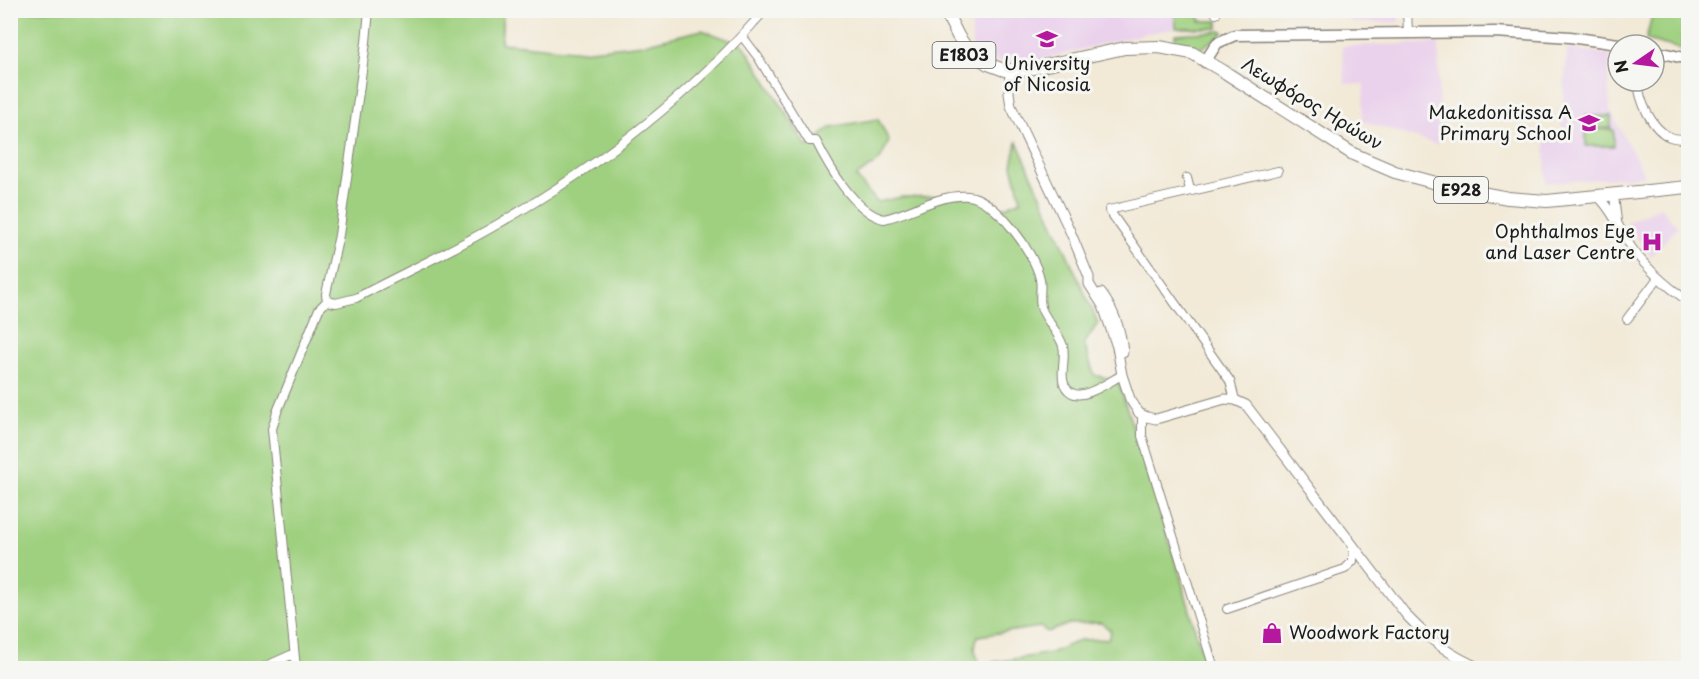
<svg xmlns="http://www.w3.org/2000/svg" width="1699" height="679" font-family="'Playpen Sans',sans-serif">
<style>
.built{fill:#ead1ec}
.green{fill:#9fd07f;stroke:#5e764e;stroke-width:1.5}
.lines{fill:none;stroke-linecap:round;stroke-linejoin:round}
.minor-casing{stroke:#878279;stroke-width:10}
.tertiary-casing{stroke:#878279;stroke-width:11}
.secondary-casing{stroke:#878279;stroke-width:13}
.primary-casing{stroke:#878279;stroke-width:14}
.minor{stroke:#fff;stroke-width:8}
.tertiary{stroke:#fff;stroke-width:9}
.secondary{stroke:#fff;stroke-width:10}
.primary{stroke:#fff;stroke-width:12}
.labels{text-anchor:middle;stroke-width:6;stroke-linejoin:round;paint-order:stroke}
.shield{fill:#f6f6f2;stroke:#5d5d5c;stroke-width:1.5}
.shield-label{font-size:16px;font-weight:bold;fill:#1c1c1c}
.poi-label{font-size:18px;fill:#1c1c1c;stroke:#f6f6f2;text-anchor:end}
.street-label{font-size:18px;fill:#1c1c1c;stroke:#f6f6f2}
</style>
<rect width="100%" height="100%" fill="#f6f6f2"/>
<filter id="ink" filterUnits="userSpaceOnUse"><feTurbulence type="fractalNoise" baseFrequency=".0167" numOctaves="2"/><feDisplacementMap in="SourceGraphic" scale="12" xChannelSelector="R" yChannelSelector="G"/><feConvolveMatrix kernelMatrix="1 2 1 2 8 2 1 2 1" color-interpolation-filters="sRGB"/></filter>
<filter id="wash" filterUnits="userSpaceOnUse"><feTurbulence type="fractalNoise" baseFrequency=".008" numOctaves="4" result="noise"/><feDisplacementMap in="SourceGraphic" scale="24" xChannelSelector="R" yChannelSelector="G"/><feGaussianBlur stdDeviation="1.35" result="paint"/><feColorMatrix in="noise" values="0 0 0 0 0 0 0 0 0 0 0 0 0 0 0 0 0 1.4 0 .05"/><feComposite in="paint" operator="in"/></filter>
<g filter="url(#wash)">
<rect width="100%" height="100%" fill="#f2e9d6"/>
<!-- built -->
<path class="built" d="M968,11H1174V29L1147,33L1027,63L1008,65L981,54L972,45L971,16Z
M1350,11H1398L1399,22L1351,23Z
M1439,43L1438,145L1362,121L1364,85L1345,83L1342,46Z
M1567,49L1611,54L1608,74L1610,110L1645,176L1546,183L1545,135H1561Z
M1661,207L1678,227L1651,256L1629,228L1627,222Z"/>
<!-- green -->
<path class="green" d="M10,11H503L501,43L582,51L643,44L702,30L744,45L807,147L831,127L878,119L889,141L880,160L856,177L877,202L902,197L984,195L1001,209L1021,200L1012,165L1017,142L1098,323L1084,344L1094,375L1118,381L1180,575L1206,668H996L990,663L1051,653L1080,640L1108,639L1111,631L1102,623L1069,624L1048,632L1040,627L978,636C972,649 976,660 985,668H11Z
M1175,11H1199L1200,21H1218V28H1176Z
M1653,11H1688V20L1681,49L1646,40Z
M1223,31V33L1202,48L1175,42V34Z
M1586,116H1611V128H1586Z
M1586,129L1614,130V146H1586Z"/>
</g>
<g filter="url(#ink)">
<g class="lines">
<defs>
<path id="minor" d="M1216,10V14
M1407,10L1408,33
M742,36L758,57L809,141H816C828,165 855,213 884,219C912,213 938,194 968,196C995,198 1035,253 1040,279C1042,289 1038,300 1042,310C1048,323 1059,333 1063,346C1067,361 1055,383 1072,393C1084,400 1110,381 1122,375
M1686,58L1688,47
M1638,81C1639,100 1651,129 1670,137C1675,139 1682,139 1688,139
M1187,178L1190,190
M1614,196L1617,221
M1598,197C1613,210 1622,235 1634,251C1649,271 1668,287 1688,301
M327,301L336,303L356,298C403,273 452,251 498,224C598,167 689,97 765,10
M1627,319L1658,278
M1235,400L1230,381L1109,210L1278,171
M1142,415V436L1214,668
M1227,609L1345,569L1353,561V547
M262,668L293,654
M296,668L272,429L277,412L319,309L327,301L326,294L339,235L366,42L369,10"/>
<path id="tertiary" d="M1010,70L1009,93L1011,106L1070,231L1089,277V284L1103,306L1117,347L1122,375L1130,399L1139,413L1147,417L1156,419L1225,399L1235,400L1246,405L1407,616C1431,641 1448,654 1480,668
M1101,293C1114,310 1121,331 1123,352"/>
<path id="secondary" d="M1654,51L1688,59
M1205,62L1217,43L1235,35L1495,32L1570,37L1625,45"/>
<path id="primary" d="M945,10L958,36L967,49L988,64L1004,70H1024L1125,48L1159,47L1192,53L1223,71L1353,154L1395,172L1455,188L1508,198L1547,201L1688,187"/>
</defs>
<!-- minor casing -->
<use href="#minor" class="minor-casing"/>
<!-- tertiary casing -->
<use href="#tertiary" class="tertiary-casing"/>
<!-- secondary casing -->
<use href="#secondary" class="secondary-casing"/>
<!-- primary casing -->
<use href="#primary" class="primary-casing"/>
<!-- minor -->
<use href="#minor" class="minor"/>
<!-- tertiary -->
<use href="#tertiary" class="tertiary"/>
<!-- secondary -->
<use href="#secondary" class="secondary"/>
<!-- primary -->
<use href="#primary" class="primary"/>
</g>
</g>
<!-- icons -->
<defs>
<symbol id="university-bare" viewBox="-9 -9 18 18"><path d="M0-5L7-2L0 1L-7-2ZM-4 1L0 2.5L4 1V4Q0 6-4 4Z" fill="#b5179e" stroke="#f6f6f2" stroke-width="2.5" paint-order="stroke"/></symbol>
<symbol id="school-bare" viewBox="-9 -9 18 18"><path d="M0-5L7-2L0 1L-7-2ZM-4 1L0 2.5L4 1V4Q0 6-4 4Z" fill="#b5179e" stroke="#f6f6f2" stroke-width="2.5" paint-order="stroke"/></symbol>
<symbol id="hospital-bare" viewBox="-9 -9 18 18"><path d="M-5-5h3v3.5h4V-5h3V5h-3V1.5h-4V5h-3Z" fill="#b5179e" stroke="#f6f6f2" stroke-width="2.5" paint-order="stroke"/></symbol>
<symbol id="shop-bare" viewBox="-9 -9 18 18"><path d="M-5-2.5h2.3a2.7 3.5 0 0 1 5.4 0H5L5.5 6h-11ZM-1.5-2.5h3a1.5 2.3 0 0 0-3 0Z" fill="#b5179e" stroke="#f6f6f2" stroke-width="2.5" paint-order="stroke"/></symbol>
</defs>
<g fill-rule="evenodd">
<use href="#university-bare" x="1032" y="24" width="30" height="30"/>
<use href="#school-bare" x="1574" y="108" width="30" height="30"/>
<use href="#hospital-bare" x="1637" y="227" width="30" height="30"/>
<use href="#shop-bare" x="1257" y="618" width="30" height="30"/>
</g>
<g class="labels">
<!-- shield labels -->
<g class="shield">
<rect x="932.5" y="42" width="63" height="26" rx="4.5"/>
<rect x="1434" y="177" width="54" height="26" rx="4.5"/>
</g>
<g class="shield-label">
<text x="964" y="61">E1803</text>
<text x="1461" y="196">E928</text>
</g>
<!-- poi labels -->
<g class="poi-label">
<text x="1047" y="70" text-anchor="middle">University<tspan x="1047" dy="21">of Nicosia</tspan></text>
<text x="1572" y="119">Makedonitissa A<tspan x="1572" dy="21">Primary School</tspan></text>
<text x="1635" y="238">Ophthalmos Eye<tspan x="1635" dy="21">and Laser Centre</tspan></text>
<text x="1289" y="639" text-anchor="start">Woodwork Factory</text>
</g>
<!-- street labels -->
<g class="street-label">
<text transform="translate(1312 104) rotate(31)" y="6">Λεωφόρος Ηρώων</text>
</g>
</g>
<!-- margin -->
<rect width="1699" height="679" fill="none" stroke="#f6f6f2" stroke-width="36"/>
<!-- north arrow -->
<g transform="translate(1636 63) rotate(256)"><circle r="28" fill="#f6f6f2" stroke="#9f9f9c" stroke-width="1.5"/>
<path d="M0-4.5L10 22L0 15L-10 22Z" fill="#b5179e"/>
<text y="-9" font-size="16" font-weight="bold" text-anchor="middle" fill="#1c1c1c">N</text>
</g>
</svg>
